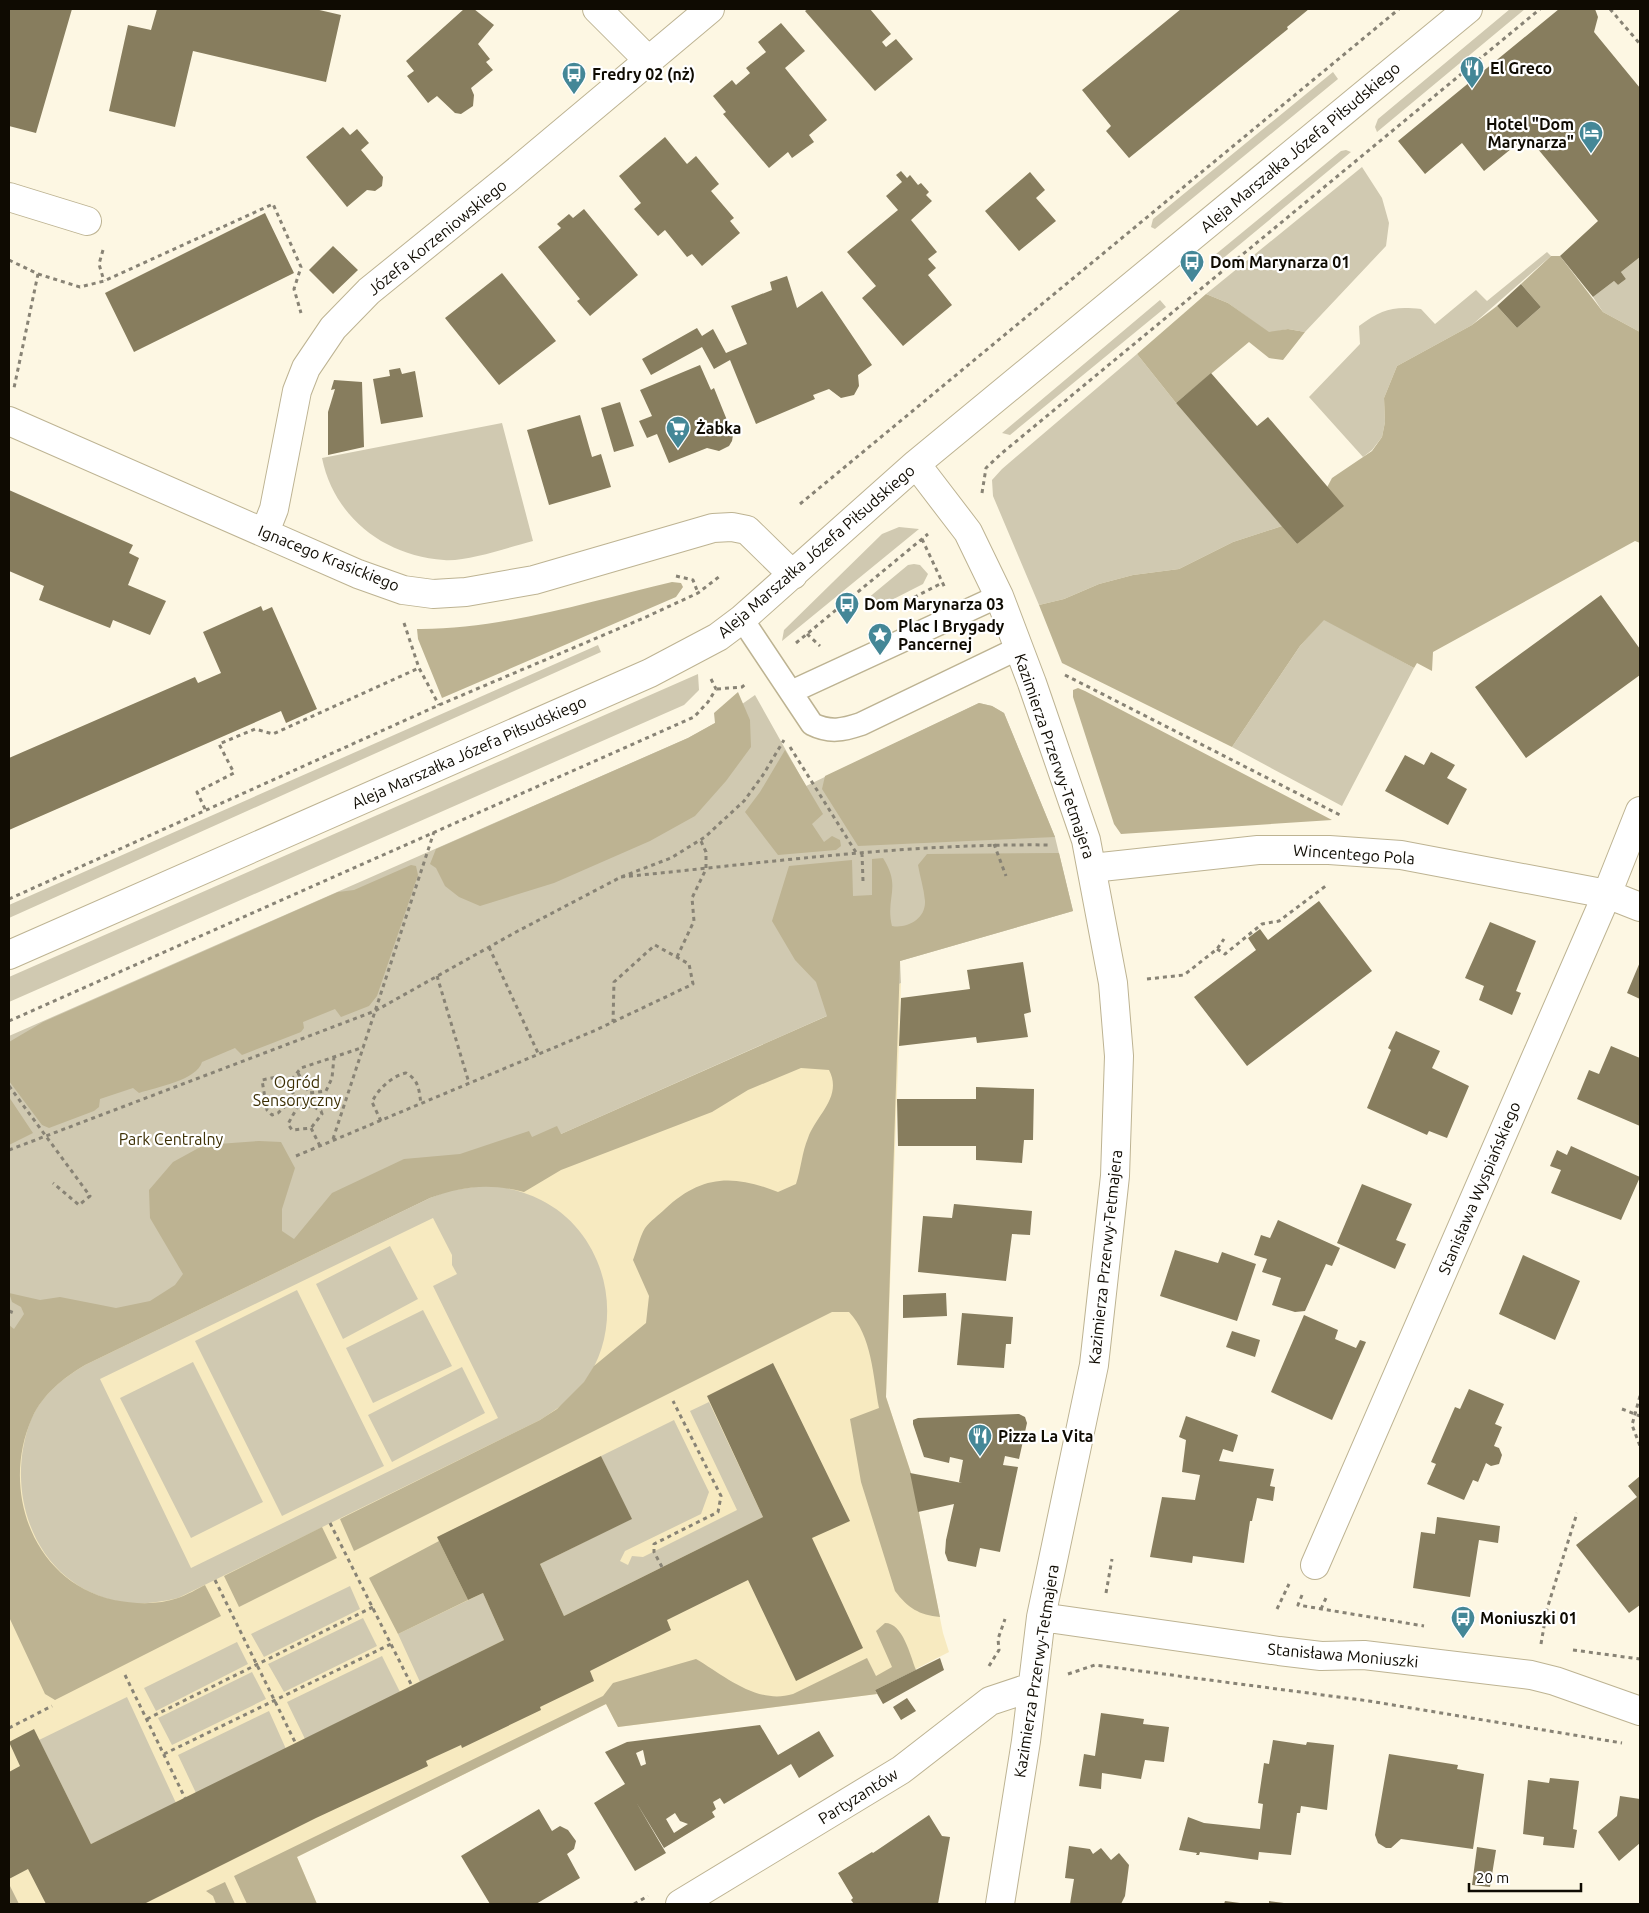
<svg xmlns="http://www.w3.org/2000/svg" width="1649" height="1913" font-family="Ubuntu,sans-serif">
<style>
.built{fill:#f7eac0}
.green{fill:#d0c9b1;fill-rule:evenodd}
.forest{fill:#bdb392}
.building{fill:#877d5e;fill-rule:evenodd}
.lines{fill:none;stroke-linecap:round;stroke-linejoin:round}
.service-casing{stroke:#bdb392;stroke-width:25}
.minor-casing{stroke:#bdb392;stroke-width:30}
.path{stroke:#888375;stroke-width:3;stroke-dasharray:4 4;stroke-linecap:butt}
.service{stroke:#fff;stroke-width:22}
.minor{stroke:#fff;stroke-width:28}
.labels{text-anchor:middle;stroke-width:4.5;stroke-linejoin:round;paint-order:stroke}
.poi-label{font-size:16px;font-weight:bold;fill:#0f0b02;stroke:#fff;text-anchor:start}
.street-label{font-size:16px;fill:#0f0b02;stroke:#fff}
.park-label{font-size:16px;fill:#3d3005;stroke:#fff}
</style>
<rect width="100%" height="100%" fill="#fdf7e3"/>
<!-- built -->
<path class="built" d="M901,983L886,1397L911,1473L943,1633L949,1652L875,1690L877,1694L618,1727L606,1704L297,1857L317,1904H9V1393Z"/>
<!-- green -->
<path class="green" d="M1510,9H1525L1377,132L1375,127L1378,119Z
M1333,72L1338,79L1155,229L1151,227L1153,219Z
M1346,150L1351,152L1215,265L1210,259L1341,151Z
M1362,167L1382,198L1389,223L1386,246L1305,332L1288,329L1269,333L1228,303L1206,294Z
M1547,252L1551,256L1472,325L1397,366L1384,398L1385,422L1382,437L1372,450L1363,457L1309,397L1360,344L1359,326C1382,309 1393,306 1421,309L1435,324L1476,290L1487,301Z
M1640,257V332L1603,312L1593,297L1614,281L1618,285L1626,279L1621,272Z
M1160,300L1166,307L1010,435L1002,433Z
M1137,354L1176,403L1282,526L1233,542L1179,569L1133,575L1099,584L1064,599L1039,605L993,496L992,480L1002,469Z
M502,423L533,541C509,547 467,562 444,560C384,556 334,517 322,458Z
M899,527L919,529L782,641L784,630L882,534Z
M914,564L920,565L928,574L923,584L874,609L867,608L865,604L867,599L908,565Z
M1324,619L1414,668L1342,806L1232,747L1300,646Z
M598,645L601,652L9,918V905Z
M698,674L699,690L684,705L9,1002V977Z
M755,695L806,786L979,703L992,706L1004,713L1055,837L1073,911L900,961L901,983L561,1134L9,1393V1036L688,738L715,723Z
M486,1185C505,1187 524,1191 541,1200C607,1233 628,1323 584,1383C572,1399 557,1409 540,1420L178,1598C162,1602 146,1604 129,1603C39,1593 0,1496 32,1417C43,1394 63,1378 85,1365L430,1198L448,1191ZM433,1218L452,1255V1265L457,1274L433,1286L498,1418L191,1568L100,1379Z
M390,1246L418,1299L343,1339L316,1284Z
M297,1290L384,1466L282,1516L195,1341Z
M423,1310L452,1366L373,1403L346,1348Z
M193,1362L263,1502L191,1538L120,1398Z
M462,1367L485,1413L392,1462L368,1415Z
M709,1402L763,1517L564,1616L540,1564L631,1519L601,1456L674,1420L709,1492L701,1514L625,1551L620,1561L628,1565L632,1556L643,1557L737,1510L690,1411Z
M350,1586L360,1609L264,1657L251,1634Z
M483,1593L504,1640L420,1682L398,1634Z
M363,1618L377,1646L284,1692L268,1664Z
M237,1642L248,1664L156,1711L144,1688Z
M382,1656L400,1692L305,1739L287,1702Z
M252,1672L266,1699L172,1745L158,1718Z
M127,1697L176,1803L91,1844L39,1740Z
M269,1711L286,1749L196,1793L178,1755Z"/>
<!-- forest -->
<path class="forest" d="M1551,256H1560L1603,312L1640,332V543L1635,541L1433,652L1432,671L1417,663L1414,668L1324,620L1300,646L1232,747L1062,663L1039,605L1064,599L1099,584L1133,575L1179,569L1233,542L1282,526L1297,544L1332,478L1372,451L1382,437L1385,422L1384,398L1397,366L1472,325L1497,306L1517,328L1541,307L1521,284Z
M1206,294L1228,303L1269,332L1288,329L1305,332L1283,360L1269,358L1249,342L1176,403L1137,354Z
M672,582L681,583L683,587L676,597L442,698L418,639L417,629C500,630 591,601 672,582Z
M1078,688L1085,691L1332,820L1121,834L1114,824L1073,697V690Z
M738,692L750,720L751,747L726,781L695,816L650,841L554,883L480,906L459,897L445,886L436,868L430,864L436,849L688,738L715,723L714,713Z
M979,703L992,706L1004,713L1055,837L858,846L822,789L825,776Z
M785,750L823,814L812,824L824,842L832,836L840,840L841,846L836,850L778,855L745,812L760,792Z
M1059,853L1073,911L900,961L886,1397L911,1473L940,1617C919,1615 908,1608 895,1591L861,1482L850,1419L879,1408C873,1376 872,1336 849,1312H832L354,1551L340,1519L540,1420L557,1409L584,1382L594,1366L646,1323L649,1296L633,1260C637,1250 640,1236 645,1228C650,1221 659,1215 665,1209C701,1175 733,1174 778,1192L796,1184C801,1169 802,1152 808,1138C816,1115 843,1097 829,1070L801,1068L748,1090L712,1112L561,1170L524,1192C490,1183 462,1186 430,1198L85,1365C63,1378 43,1394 32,1418C0,1490 33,1582 114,1600C135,1604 158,1605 178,1598C187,1595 197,1589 205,1585L221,1616L55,1700L45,1694L9,1617V1325L14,1329L24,1314L21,1307L12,1302L9,1293L40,1300L60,1297L116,1308L150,1301L175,1285L183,1274L150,1218L149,1190L173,1162L204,1145L259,1141L281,1142L295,1168L282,1209V1231L294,1239L332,1193L404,1159L460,1154L529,1131L532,1137L557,1126L561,1134L827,1016L816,982L795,960L772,921L789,866L852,860L853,896L872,895V859L883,858C902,888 885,897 892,926C907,929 926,919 925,901C924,889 920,877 918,865L927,854Z
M411,865L416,866L418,875L377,996L369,1006L341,1017L335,1009L303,1022L304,1028L301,1032L242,1055L235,1048L202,1062C197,1080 157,1087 139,1093L133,1088L100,1099L99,1107L94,1111L49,1128L42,1125L9,1081V1042L43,1022L338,892L354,890Z
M9,1097L33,1133L9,1145Z
M322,1527L337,1558L239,1607L224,1576Z
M439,1541L468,1600L398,1634L369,1578Z
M885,1623C903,1623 910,1655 916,1670L875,1690L877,1694L618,1727L606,1704L297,1857L317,1904H247L234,1876L603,1696L613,1683L696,1659C725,1676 757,1705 793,1694L867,1658L876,1676L892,1667L876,1631Z
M225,1882L235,1904H216L213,1896L206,1891Z
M9,1884L19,1904H9Z"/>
<!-- building -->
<path class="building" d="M9,9H72L36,133L9,126Z
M157,9H315L341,15L326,82L193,51L175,127L109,111L128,25L151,30Z
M464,9H474L494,25L478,44L490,59L486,62L493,70L471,88L474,95L473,106L461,114L455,113L437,96L428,103L407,76L414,71L406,61Z
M808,9H870L891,34L882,42L886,47L896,39L913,59L875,91L805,11Z
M1181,9H1309L1287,27L1288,29L1129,158L1106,131L1111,126L1082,90Z
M1559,9H1595L1598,17L1594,32L1640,88V257L1621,272L1626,279L1618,285L1614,281L1593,297L1560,256L1598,221L1527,136L1484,171L1462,143L1425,174L1398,141Z
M781,23L805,51L785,68L827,120L809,135L814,142L792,158L788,152L769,168L723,114L726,112L713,96L732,80L736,85L750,73L746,68L766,52L758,42Z
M343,127L350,135L357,129L369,143L361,150L383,177L382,186L375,191L367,190L347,207L306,157Z
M665,137L687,164L696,156L719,184L711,191L734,218L730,221L740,233L702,266L692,254L687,257L665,230L658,236L634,209L641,203L619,176Z
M901,171L907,178L910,175L918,185L921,183L929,192L926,195L932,201L911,220L937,252L928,259L936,268L928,275L952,305L903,346L862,298L876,286L847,252L898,210L886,196L902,182L896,175Z
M1030,172L1045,190L1036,198L1056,221L1019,251L985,211Z
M584,209L638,275L590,316L577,301L580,299L538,247L561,228L557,224L569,214L573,218Z
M265,213L294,273L134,352L105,293Z
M333,246L358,270L333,294L309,270Z
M502,273L556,341L499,385L445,318Z
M787,276L797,308L822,291L872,365L858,375L859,386L854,395L841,398L829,389L813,395L815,399L756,424L730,360L714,369L702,347L651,375L642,359L697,328L702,336L713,329L726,353L747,344L731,306L772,290L770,282Z
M1521,284L1541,307L1517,328L1497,306Z
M700,365L711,390L714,388L733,435L732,441L729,446L719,451L707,448L669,463L657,434L647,438L639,421L652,416L640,390Z
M400,368L402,374L415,371L423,417L381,424L373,379L390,376L389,370Z
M1211,373L1257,426L1268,417L1344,506L1297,544L1176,403Z
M334,380L362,382L364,447L328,455V412L335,389L331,390Z
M620,402L634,446L614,452L601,408Z
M580,415L592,457L601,454L611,487L549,505L527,430Z
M9,490L133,545L129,553L139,558L128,585L166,601L150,635L113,620L110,628L39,600L44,586L9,571Z
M1601,595L1640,649V675L1526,758L1475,687Z
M261,606L263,611L272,607L317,709L286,723L281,711L9,830V758L195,677L198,683L221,673L203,632Z
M1431,752L1455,765L1447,778L1467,789L1448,825L1385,791L1405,755L1424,765Z
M1319,901L1372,971L1247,1066L1194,997L1256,950L1248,938L1260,929L1268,940Z
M1490,922L1536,941L1516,991L1521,993L1512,1015L1479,1000L1484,986L1465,978Z
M1023,962L1031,1012L1024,1014L1028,1037L977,1043L976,1037L899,1046L901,998L970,989L967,970Z
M1640,962V999L1627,993Z
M1396,1031L1440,1051L1432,1068L1469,1086L1447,1138L1429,1131L1427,1135L1367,1108L1391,1050L1388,1048Z
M1611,1046L1640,1058V1126L1577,1099L1589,1070L1599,1074Z
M976,1087L1034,1089L1033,1140H1024L1022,1163L976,1160V1146H898L897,1099H976Z
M1571,1146L1640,1177L1621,1220L1551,1193L1561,1170L1550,1166L1557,1150L1567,1155Z
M1362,1184L1412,1204L1396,1240L1406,1244L1395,1269L1337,1243Z
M954,1204L1032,1211L1030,1235L1012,1234L1006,1281L918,1272L923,1216L952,1218Z
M1278,1220L1340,1248L1332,1266L1326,1264L1305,1311L1295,1312L1272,1305L1281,1278L1262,1272L1267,1259L1254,1255L1261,1235L1270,1238Z
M1175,1250L1218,1263L1222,1252L1256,1264L1237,1321L1160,1296Z
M1523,1255L1580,1281L1555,1340L1499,1314Z
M946,1293L947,1316L903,1318V1295Z
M962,1313L1013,1317L1011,1344H1006L1004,1368L957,1365Z
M1304,1315L1338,1330L1335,1339L1356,1348L1360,1340L1366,1342L1332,1420L1271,1392Z
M1232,1331L1260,1340L1255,1357L1226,1347Z
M773,1363L850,1521L812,1538L863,1648L796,1681L748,1580L667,1620L671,1630L590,1671L594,1681L540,1707L541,1710L462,1748L461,1745L426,1761L428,1766L316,1818L144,1904H46L28,1869L9,1879V1772L20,1766L9,1742L34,1729L91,1844L504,1640L483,1593L468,1600L437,1537L601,1456L632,1519L540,1564L564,1616L763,1517L707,1396Z
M1469,1389L1504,1404L1495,1424L1502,1427L1494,1446L1499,1448L1502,1455L1499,1464L1491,1466L1486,1463L1478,1482L1473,1480L1464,1500L1427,1484L1436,1464L1431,1462L1455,1407L1460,1409Z
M1019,1414L1025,1417L1027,1423L1019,1459L1005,1456L1003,1465L1018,1467L1000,1552L980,1548L976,1567L948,1561L945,1553L946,1540L954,1504L918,1512L910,1473L962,1483L959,1482L963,1460L950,1457L949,1463L924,1457L913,1424V1420L918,1418Z
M1186,1416L1238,1435L1233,1452L1223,1449L1219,1461L1274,1469L1270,1486L1275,1487L1273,1501L1257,1498L1252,1521H1250L1244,1563L1193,1556L1192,1563L1150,1557L1162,1497L1195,1500L1200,1475L1182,1472L1186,1440L1179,1437Z
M1640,1476V1605L1629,1613L1576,1545L1637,1497L1628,1486Z
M1437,1517L1500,1526L1498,1543L1479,1540L1470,1597L1413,1588L1421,1532L1435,1534Z
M940,1658L944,1670L883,1704L875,1690Z
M907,1698L916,1711L901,1720L893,1707Z
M1101,1713L1144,1719L1143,1724L1169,1727L1164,1762L1145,1760L1141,1779L1102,1773L1101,1789L1079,1786L1084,1754L1095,1756Z
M760,1725L778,1755L819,1731L834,1756L799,1778L791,1764L724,1804L720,1798L713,1802L716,1809L712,1812L715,1817L664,1848L636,1802L666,1853L635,1871L594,1803L625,1784L605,1752L627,1742ZM643,1750L646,1764L641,1766L636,1753ZM675,1813L680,1821L688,1824L674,1833L666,1819Z
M1273,1740L1306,1745L1307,1742L1334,1745L1327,1810L1301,1806L1300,1813H1297L1291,1855L1259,1852L1258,1860L1200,1852L1199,1855H1196L1197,1853L1179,1850L1188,1817L1204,1823L1260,1829L1263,1804L1258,1803L1264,1763L1269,1764Z
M1389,1754L1458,1765L1457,1769L1484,1774L1473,1849L1401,1839L1391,1848H1386L1378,1843L1375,1835Z
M1550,1778L1579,1781L1573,1829L1577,1830L1574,1848L1543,1845L1544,1837L1523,1834L1528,1780L1549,1783Z
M1620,1796L1640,1799V1843L1619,1861L1598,1832L1617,1816Z
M539,1809L552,1831L560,1826L568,1830L576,1841L574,1849L567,1854L580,1878L536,1904H490L461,1856Z
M929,1815L942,1836L950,1837L938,1904H854L851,1900L853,1898L838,1873L872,1852L873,1853Z
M1069,1846L1090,1849L1093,1854L1101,1848L1111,1860L1119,1853L1129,1865L1125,1896L1121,1904H1070L1074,1879L1065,1878Z
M1477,1847L1496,1850L1490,1887L1472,1885Z
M1225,1901L1240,1903V1904H1224Z
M1269,1901L1284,1903V1904H1269Z"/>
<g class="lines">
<defs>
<path id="service" d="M742,619L812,724C830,733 843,730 861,724L1019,648
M791,692L999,596"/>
<path id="minor" d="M597,9L649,61
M9,197L87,221
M9,421L358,574L403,590L433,594L466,592L534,580L713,528L732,527L747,530L793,575
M916,464L968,532L999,596L1032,683L1086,840L1113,983L1119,1056L1115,1176L1094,1365L1041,1617L1026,1741L1000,1904
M265,532L274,509L297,391L306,368L333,328L369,291L506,180L710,9
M1092,868L1258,850H1329L1401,855L1607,894L1640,907
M9,955L650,673L718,637L742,619L916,464L1468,9
M1315,1565L1607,894L1640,811
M1041,1617L1279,1651L1321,1656L1364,1655L1531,1675L1555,1681L1640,1711
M680,1904L901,1770L990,1701L1032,1687"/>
</defs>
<!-- service casing -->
<use href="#service" class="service-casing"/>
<!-- minor casing -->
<use href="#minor" class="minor-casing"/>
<!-- path -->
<path class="path" d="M1610,9L1640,44
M103,250L99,264L104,281
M9,260L38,274L14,388
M38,274L80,287L104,281L273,204L301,267L294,289L301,313
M982,493L986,468L1002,453L1540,9
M800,504L1399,9
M922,539L945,588
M676,576L693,580L698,593
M907,601L942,583
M404,623L419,668L439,705
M807,634L820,646
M796,643L928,534
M1065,675L1342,816
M711,679L716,689
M717,689L742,687L747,683
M790,747L857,854
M205,809L197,792L234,773L219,744L255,729L273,734L419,668
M994,844L1006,876
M862,853L863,881
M621,877C764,863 908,843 1051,845
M9,899L439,705L646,617L698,593L720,576
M489,947L538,1053
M1217,949L1225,954L1262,924L1279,921L1327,885
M677,957L694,921L692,898L706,869V852L700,839
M437,976L469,1083
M1147,979L1184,975L1217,949L1224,939
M9,1021L694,717L708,702L716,689
M298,1073L309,1093L326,1091L332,1078L334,1057
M289,1083L277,1077L262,1080L267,1110L272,1115L278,1113L294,1098
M9,1086L90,1196L79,1205L53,1183
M298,1106L314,1107L321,1111L322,1114L311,1128
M381,1121L372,1102C378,1089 392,1076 406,1073C419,1080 419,1090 421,1104
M333,1139L434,832
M320,1146L311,1128L292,1130L288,1124L298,1106L289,1083L301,1068L364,1047
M9,1150L375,1011L516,932L621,877L671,858L705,837L744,801L763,775L784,740
M296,1156L596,1030L693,984L689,964L655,945L614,982L613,1022
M9,1311L14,1313
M1640,1396L1632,1425L1640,1446
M1622,1409L1640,1416
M330,1523L412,1686
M662,1567L654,1552V1544L718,1512L721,1496L673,1401
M215,1580L296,1744
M1106,1593L1112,1559
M1302,1595L1298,1605L1424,1626
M1277,1609L1289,1584
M1321,1609L1326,1598
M1541,1644L1547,1609L1577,1513
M1573,1650L1640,1659
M989,1666L999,1650L998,1639L1005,1619
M1068,1674L1095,1665L1369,1701L1622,1743
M125,1675L185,1798
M147,1719L373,1607
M9,1728L52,1706
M164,1754L391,1644
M634,1904L648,1896"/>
<!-- service -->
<use href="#service" class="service"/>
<!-- minor -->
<use href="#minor" class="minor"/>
</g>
<!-- icons -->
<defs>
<symbol id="restaurant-pin" viewBox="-11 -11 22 30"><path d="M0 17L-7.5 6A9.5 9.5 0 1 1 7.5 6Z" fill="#448797" stroke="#fff"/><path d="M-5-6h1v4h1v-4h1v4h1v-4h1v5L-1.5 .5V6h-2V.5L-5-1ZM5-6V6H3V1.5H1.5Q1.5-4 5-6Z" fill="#fff"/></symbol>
<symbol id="bus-pin" viewBox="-11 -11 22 30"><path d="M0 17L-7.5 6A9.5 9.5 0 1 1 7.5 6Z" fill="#448797" stroke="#fff"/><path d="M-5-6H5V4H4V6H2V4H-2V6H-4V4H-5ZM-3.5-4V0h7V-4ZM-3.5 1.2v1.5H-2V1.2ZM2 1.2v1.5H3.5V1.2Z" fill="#fff"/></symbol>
<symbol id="hotel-pin" viewBox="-11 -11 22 30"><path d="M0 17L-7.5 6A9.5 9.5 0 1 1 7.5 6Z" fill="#448797" stroke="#fff"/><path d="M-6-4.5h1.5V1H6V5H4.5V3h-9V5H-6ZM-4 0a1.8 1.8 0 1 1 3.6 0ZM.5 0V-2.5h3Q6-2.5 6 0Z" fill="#fff"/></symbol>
<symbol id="supermarket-pin" viewBox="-11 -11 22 30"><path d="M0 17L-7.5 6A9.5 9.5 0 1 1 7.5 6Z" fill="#448797" stroke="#fff"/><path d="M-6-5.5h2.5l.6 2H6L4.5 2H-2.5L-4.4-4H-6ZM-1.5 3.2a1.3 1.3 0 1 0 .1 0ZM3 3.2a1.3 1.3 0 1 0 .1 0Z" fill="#fff"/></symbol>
<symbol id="sight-pin" viewBox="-11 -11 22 30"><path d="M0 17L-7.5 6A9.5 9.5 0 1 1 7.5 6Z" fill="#448797" stroke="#fff"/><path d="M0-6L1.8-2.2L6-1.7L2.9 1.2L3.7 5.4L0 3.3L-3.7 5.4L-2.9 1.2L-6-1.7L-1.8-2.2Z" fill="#fff"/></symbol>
</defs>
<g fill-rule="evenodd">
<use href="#restaurant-pin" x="1458" y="54" width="28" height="38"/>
<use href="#bus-pin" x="560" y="60" width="28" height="38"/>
<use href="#hotel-pin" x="1577" y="119" width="28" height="38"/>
<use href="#bus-pin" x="1178" y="248" width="28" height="38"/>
<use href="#supermarket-pin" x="664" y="414" width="28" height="38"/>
<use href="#bus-pin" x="833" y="590" width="28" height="38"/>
<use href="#sight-pin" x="866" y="621" width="28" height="38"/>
<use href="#restaurant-pin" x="966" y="1422" width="28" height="38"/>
<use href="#bus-pin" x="1449" y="1604" width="28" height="38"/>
</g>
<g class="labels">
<!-- poi labels -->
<g class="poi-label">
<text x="1490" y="74">El Greco</text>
<text x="592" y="80">Fredry 02 (nż)</text>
<text x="1574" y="130" text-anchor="end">Hotel "Dom<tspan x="1574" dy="18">Marynarza"</tspan></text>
<text x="1210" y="268">Dom Marynarza 01</text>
<text x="696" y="434">Żabka</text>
<text x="864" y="610">Dom Marynarza 03</text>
<text x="898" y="632">Plac I Brygady<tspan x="898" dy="18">Pancernej</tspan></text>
<text x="998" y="1442">Pizza La Vita</text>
<text x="1480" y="1624">Moniuszki 01</text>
</g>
<!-- street labels -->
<g class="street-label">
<text transform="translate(1300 147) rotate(-40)" y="6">Aleja Marszałka Józefa Piłsudskiego</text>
<text transform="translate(437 237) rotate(-39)" y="6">Józefa Korzeniowskiego</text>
<text transform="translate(816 551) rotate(-41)" y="6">Aleja Marszałka Józefa Piłsudskiego</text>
<text transform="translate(329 558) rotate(22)" y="6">Ignacego Krasickiego</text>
<text transform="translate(469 752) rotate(-24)" y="6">Aleja Marszałka Józefa Piłsudskiego</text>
<text transform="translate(1055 756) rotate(71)" y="6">Kazimierza Przerwy-Tetmajera</text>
<text transform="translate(1354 854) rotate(4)" y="6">Wincentego Pola</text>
<text transform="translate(1479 1188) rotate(-67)" y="6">Stanisława Wyspiańskiego</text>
<text transform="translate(1105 1257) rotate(-84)" y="6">Kazimierza Przerwy-Tetmajera</text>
<text transform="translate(1343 1655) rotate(5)" y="6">Stanisława Moniuszki</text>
<text transform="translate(1036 1671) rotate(-81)" y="6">Kazimierza Przerwy-Tetmajera</text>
<text transform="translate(858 1796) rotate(-32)" y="6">Partyzantów</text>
</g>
<!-- park labels -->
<g class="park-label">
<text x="297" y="1088">Ogród<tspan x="297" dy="18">Sensoryczny</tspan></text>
<text x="171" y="1145">Park Centralny</text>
</g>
</g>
<!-- border -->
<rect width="1649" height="1913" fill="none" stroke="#0f0b02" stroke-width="20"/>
<!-- scale -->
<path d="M1469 1883v8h112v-8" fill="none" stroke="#0f0b02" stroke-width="2.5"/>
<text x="1476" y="1883" font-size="15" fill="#0f0b02" stroke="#ffffff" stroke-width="4" paint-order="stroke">20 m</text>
</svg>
